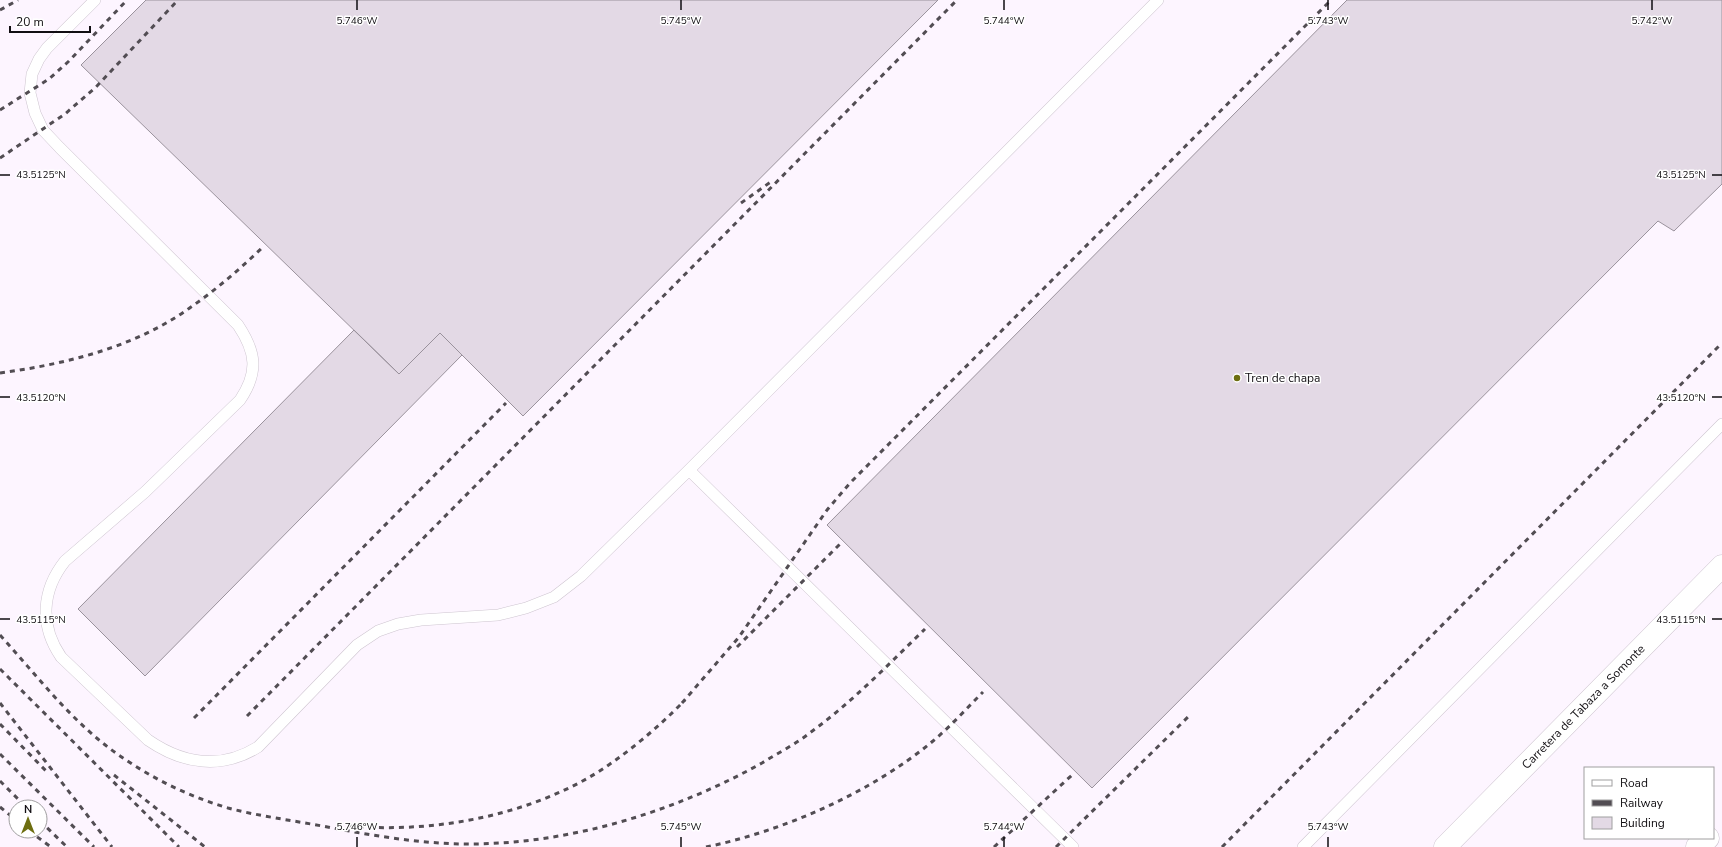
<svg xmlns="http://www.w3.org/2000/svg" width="1722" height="847" font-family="'Nunito Sans',sans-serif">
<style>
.building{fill:#e3d9e5;stroke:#9a929c}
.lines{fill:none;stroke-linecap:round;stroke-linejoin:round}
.lane-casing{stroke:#cec5d0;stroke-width:12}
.secondary-casing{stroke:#cec5d0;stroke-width:23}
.lane{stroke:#fff;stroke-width:11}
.secondary{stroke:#fff;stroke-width:22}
.rail{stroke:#524d53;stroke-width:3;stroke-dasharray:5 5;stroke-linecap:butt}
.ticks{fill:none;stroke:#110e12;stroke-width:1.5}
.poi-dot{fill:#6d6e10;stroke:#fff;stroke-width:1.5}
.labels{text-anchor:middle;stroke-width:3;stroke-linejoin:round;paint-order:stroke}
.poi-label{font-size:12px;fill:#110e12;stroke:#fff;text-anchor:start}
.street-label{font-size:12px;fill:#110e12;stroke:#fff}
.ticks-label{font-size:10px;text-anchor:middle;fill:#110e12;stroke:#fff;stroke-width:3;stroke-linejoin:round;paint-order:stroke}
</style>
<rect width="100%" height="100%" fill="#fdf5ff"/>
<!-- building -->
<path class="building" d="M146,0H938L523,416L440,333L399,374L81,65Z
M1347,0H1722V184L1674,231L1658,221L1092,788L827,525Z
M354,330L399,374L440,333L462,355L145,676L78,609Z"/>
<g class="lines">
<defs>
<path id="lane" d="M95,0L47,48L39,59L32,74L30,93L35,113L43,130L60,148L238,325C256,352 259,372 240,400L145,492L65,561C42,590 39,625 61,657L148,740C183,764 221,770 258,747L357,645L378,631L398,624L421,620L498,615L526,608L554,597L581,576L689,470L1158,0
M689,470L1073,847
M1303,847L1722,424"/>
<g id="secondary">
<path id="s1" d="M1445,847L1722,566"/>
<path d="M1697,847L1708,838"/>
</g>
</defs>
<!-- lane casing -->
<use href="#lane" class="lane-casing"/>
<!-- secondary casing -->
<use href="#secondary" class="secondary-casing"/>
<!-- lane -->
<use href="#lane" class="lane"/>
<!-- secondary -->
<use href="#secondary" class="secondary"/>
<!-- rail -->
<path class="rail" d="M0,10L18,0
M0,110L49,79L69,61L127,0
M0,158L65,114L96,87L178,0
M741,203L772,181
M0,373C66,364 136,347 191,307C217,289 241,268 264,246
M0,635C39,678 74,725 123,758C155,780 191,797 228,808C258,816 290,820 322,826C370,835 419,844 469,844C570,844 674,812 762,763C778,753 796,744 811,732C852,702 888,665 925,629
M737,647L840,544
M0,669L179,847
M0,703L112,847
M682,703L739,637L827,510L850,483L1331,0
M247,716L957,0
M194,718L506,403
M0,724L49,774
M0,754L94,847
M114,775L205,847
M0,781L26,807
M0,807L16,820
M40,821L67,847
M349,826C429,833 517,818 588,778C621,759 658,728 685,700
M29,831L51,847
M706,847C784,831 872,792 933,741C951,726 967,708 983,692
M994,847L1072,775
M1056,847L1189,716
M1222,847L1722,343"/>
</g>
<!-- ticks -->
<path class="ticks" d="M357,0V10M681,0V10M1004,0V10M1328,0V10M1652,0V10M0,175H10M1712,175H1722M0,397H10M1712,397H1722M0,619H10M1712,619H1722M357,837V847M681,837V847M1004,837V847M1328,837V847"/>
<!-- markers -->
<circle class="poi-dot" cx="1237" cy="378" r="4"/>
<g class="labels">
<!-- poi labels -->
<g class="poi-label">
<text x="1245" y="382">Tren de chapa</text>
</g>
<!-- street labels -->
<g class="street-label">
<text dy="4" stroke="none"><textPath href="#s1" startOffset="197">Carretera de Tabaza a Somonte</textPath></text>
</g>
</g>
<g class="ticks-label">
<text x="357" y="24">5.746°W</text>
<text x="681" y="24">5.745°W</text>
<text x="1004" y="24">5.744°W</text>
<text x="1328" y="24">5.743°W</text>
<text x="1652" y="24">5.742°W</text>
<text x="41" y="178">43.5125°N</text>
<text x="1681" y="178">43.5125°N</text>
<text x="41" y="401">43.5120°N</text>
<text x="1681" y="401">43.5120°N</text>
<text x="41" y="623">43.5115°N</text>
<text x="1681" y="623">43.5115°N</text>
<text x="357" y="830">5.746°W</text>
<text x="681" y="830">5.745°W</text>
<text x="1004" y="830">5.744°W</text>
<text x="1328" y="830">5.743°W</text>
</g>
<!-- legend -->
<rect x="1584" y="767" width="130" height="72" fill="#ffffff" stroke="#a09fa0"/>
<rect x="1592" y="780" width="20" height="6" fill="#ffffff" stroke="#a09fa0"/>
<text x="1620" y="787" font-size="12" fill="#110e12">Road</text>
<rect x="1592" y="800" width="20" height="6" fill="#524d53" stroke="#a09fa0"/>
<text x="1620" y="807" font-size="12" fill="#110e12">Railway</text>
<rect x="1592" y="817" width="20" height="12" fill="#e3d9e5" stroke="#a09fa0"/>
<text x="1620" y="827" font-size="12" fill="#110e12">Building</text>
<!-- north arrow -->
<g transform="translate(28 819)"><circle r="19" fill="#ffffff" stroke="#a09fa0"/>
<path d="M0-3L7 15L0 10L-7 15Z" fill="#6d6e10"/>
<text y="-6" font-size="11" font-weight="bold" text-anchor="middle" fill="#110e12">N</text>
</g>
<!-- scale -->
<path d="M10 26v6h80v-6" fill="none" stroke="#110e12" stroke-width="2"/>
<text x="16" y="26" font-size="12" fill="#110e12" stroke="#ffffff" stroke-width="3" paint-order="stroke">20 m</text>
</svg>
